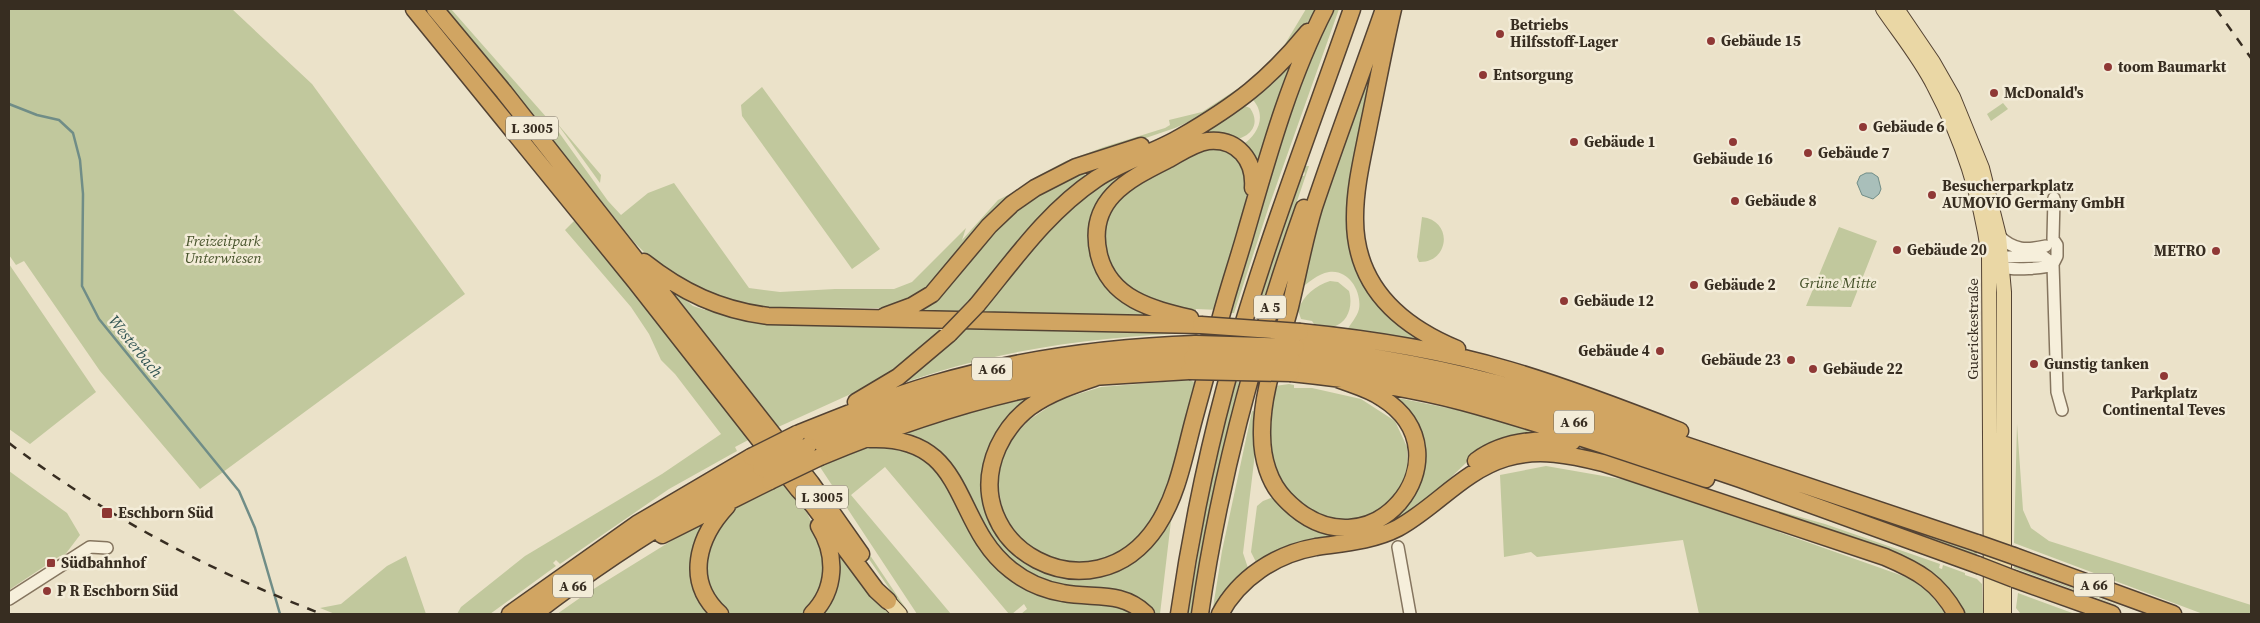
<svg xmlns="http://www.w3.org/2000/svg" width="2260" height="623" font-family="'Source Serif 4',serif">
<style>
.green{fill:#c1c89d}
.water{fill:#a9bfba;stroke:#708d87}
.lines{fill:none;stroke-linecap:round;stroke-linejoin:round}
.stream{stroke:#708d87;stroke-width:2.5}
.minor-casing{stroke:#85755f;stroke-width:14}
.major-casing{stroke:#544333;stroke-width:16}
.highway-casing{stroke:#544333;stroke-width:19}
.minor{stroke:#f6efdb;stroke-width:11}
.major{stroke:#ead7a5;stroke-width:14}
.highway{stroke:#d1a562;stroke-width:16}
.rail{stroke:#372d21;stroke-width:2.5;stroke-dasharray:9 9;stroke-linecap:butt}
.highway-bridge-casing{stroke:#544333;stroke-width:19;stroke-linecap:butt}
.highway-bridge{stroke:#d1a562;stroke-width:16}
.poi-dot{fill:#8f3835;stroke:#f3ecd8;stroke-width:2}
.labels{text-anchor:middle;stroke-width:5;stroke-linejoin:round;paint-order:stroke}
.shield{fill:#f3ecd8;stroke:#6f6658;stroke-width:1}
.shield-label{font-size:14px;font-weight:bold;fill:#372d21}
.poi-label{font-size:15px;font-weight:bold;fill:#372d21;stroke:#f3ecd8;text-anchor:start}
.park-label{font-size:15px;font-style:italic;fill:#46522a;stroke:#f3ecd8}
.street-label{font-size:15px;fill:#372d21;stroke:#f3ecd8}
.water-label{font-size:16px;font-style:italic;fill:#325554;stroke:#f3ecd8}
</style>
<rect width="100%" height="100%" fill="#ebe2c9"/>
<!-- green -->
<path class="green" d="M9,9H232L312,84L465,294L200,489L100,371L24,261L16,265L9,255Z
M445,9H451L555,127L608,201L621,215L648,193L674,183L749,288L780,292L835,289H894L912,282L966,228L962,240L998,200L1018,190L1034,178L1066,161L1104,147L1165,128L1170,125L1169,120L1202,112L1251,80L1282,49L1306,9H1316L1305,26L1265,74L1197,118L1175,128L1055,169L924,292L888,308H875L754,307L712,297V293L691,283L688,286L647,255L634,242L491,62Z
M1331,9H1339L1269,206L1234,313H1228L1287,106Z
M1386,9L1370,92L1360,264L1436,345L1355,329L1354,331L1347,330C1351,323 1357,317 1359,309C1362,292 1349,269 1329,272C1317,274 1308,283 1299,290L1307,248Z
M1298,54L1279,101L1256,166L1242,145C1258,135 1267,116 1253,100L1276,79Z
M762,87L880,249L852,269L742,116L741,105Z
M2003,103L2008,109L1991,121L1987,114Z
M1245,106L1250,108C1265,130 1240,144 1222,139L1109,192L1098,262L1165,317L978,314L1018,259L1087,191L1218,123Z
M556,122L601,175L600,183Z
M1217,145L1243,159L1250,194L1219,310L1196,309L1195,312L1188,311C1172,305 1152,302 1137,294C1124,287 1111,271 1107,257C1087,192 1171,162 1217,145Z
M1304,166H1309L1258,316L1254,314L1301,176H1304L1305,173L1303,171Z
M1083,171L1086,177L1052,204L974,298L972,297L955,314L905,313L1009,213Z
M1422,217C1454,221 1449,263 1419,262L1417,257Z
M574,221L601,251L752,438L735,447L737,451L669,489L560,564L556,560L553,563L556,566L490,614H457L461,607L525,556L662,474L721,434L675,374L661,360L649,334L631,307L565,230Z
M1839,227L1877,241L1851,307L1806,306Z
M9,264L96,392L30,444L9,429Z
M651,271L693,306L705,310L706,307L946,324L904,364L864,388L776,428Z
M1330,281L1338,282L1349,291C1353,305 1349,322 1333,327L1314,324L1312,321L1301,319L1298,310C1304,295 1315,286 1330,281Z
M968,325L1200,329L1199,333C1096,336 992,350 895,386Z
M1187,380L1200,383L1181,456L1157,516L1127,550L1086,565L1043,557L1014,532L1003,513L997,479L1005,451L1015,435L1029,420L1059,400L1101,387Z
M1234,382H1239L1207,523L1192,614H1188L1206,508Z
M1289,384L1294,385V388H1312L1361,399L1395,421L1407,447L1408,470L1401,490L1389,506L1356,522L1321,517L1284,489L1273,468L1268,428L1275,386Z
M1046,394L992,448L1003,536L1084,577L1170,518L1171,521L1160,614H1151L1055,587L1004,559L960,485L897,433L939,419Z
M1383,395L1468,412L1543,433L1479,454L1467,462L1423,504L1398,523L1257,564L1251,552L1257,506L1263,501L1273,497L1309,523L1390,519L1419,451Z
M1252,411L1260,412L1243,553L1249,571L1212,614L1222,551Z
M2017,424L2023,510L2031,528L2049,541L2251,605V614H2203L2014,543Z
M894,445L932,462L1004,573L1106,600L1140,614H1021L1027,609L1024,604L1012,614H1009L885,467L851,495L951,614H917L820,467L857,449Z
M1567,447L1603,455L1722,495L1825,524L1940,564L1939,568L1942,569L1943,565L1965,573V575L1977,579L1982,584L1983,614H1961L1941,583Z
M1546,466L1638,482L1920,582L1946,614H1699L1683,540L1537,557L1531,552L1504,557L1500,475Z
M813,470L900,600L910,614L902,607L809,472Z
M9,471L67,513L80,535L64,556H60L9,590Z
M786,482L807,513L825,548L823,588L804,614H725L721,611L702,567C706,556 708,540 714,530C728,505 762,493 786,482Z
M705,520L706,524L699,535L712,614H557L587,593Z
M1902,527L1977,553V555L1902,529Z
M831,540L893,614H819Z
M406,556L426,614H335L320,608L341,604L387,566Z
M2014,566L2136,612L2014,568Z
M2018,593L2075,614L2020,613L2016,608Z"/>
<!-- water -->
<path class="water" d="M1866,173H1872L1878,177L1881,189L1879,194L1873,199L1862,195L1857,183L1860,176Z"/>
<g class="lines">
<!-- stream -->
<path class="stream" d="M9,104L37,115L59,120L73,133L80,160L83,194L82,286L99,319L239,491L255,528L280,614"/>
<defs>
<path id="minor" d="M1999,236C2014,251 2027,250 2046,246
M1993,257L2043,256L2053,264
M1996,263C1997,263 2002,267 2003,267C2012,270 2046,269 2053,264L2057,256V245L2053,239L2054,198
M2053,264L2057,392L2062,410
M1398,547L1410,614
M9,599L90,547L107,548"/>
<path id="major" d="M1883,9C1900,34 1920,58 1934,86C1962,139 1981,198 1989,257L1991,614
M1897,9L1933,62L1953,97L1982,168L1999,236L2004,292V614
M888,601L900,614"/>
<path id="highway" d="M414,9L635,281L798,489L813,505L876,590L888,601
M435,9L504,92L811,483L861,554
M1393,9C1384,47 1377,86 1369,124C1363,155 1355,186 1355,217C1354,285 1399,325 1457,349
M644,262C682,292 720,310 768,316L1201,325
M977,305C1014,260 1047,212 1096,179C1123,161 1154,153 1181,137C1236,105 1268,81 1308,32
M885,316L912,306L932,294L989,226L1012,204L1035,188L1076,167L1141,146
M1190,318C1152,309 1110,299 1099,255C1086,201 1127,180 1167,160C1180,153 1194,143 1208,141C1238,138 1255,161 1253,188
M1300,332C1371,339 1441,350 1509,370C1567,387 1624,409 1680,431
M1296,347C1373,355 1447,369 1521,390L1977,543
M1293,361L1397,374L1477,393L1521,405L1740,479L1978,565
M1291,373C1349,379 1407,387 1463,402C1545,424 1626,453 1706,479
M1100,376C1076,384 1051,392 1030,407C1017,417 1005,432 998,447C954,546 1093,623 1157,526C1178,494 1184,456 1194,419C1202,389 1211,358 1218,328C1226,295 1237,264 1246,232C1268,156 1289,79 1325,9
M1092,377L1189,371
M1333,377C1349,384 1368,388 1382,398C1473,455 1369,586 1285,499C1269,483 1262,458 1262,435C1261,391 1279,349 1290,307C1298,274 1304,240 1314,207C1336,141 1361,75 1384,9
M856,402L898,377L949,334
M797,434C842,416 886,398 933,384C1019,359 1107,347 1196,344
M870,439C970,435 951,524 1011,570C1026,582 1045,590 1063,593C1094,599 1121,590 1146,614
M808,446C933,392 1056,364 1192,358
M820,457C901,423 981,396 1068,381
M1476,461C1504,440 1539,438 1572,442
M662,535L770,481
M2014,556L2173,614
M2014,579L2112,614
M510,614L637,524L751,457
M534,614C605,559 681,511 761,468
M720,614C684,581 698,537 727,506
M812,614C836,590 837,555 819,526
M1179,614C1190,538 1205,463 1225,388C1259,260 1308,135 1352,9
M1200,614C1220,475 1257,340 1304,208
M1220,614C1239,578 1276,554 1316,547C1343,543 1373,541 1398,528C1435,508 1463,471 1506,458C1538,448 1571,455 1603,463L1885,557C1918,571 1938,582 1956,614"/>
</defs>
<!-- minor casing -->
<use href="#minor" class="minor-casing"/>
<!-- major casing -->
<use href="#major" class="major-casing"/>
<!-- highway casing -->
<use href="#highway" class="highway-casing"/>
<!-- minor -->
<use href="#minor" class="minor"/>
<!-- major -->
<use href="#major" class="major"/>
<!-- highway -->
<use href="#highway" class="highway"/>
<!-- rail -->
<path class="rail" d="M2216,9L2251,58
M9,443C103,515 212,572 322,614"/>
<defs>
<path id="highway-bridge" d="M1201,325L1300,332
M949,334L977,305
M1196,344L1296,347
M1192,358H1244L1293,361
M1189,371L1291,373
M751,457L797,434
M761,468L808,446
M770,481L820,457
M1977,543L2014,556
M1978,565L2014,579"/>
</defs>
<!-- highway-bridge casing -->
<use href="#highway-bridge" class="highway-bridge-casing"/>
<!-- highway-bridge -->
<use href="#highway-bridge" class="highway-bridge"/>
</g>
<!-- markers -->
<g class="poi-dot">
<circle cx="1500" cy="34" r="5"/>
<circle cx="1711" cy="41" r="5"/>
<circle cx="2108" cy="67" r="5"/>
<circle cx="1483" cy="75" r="5"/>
<circle cx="1994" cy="93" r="5"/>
<circle cx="1863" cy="127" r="5"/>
<circle cx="1574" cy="142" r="5"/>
<circle cx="1733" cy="142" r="5"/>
<circle cx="1808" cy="153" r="5"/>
<circle cx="1932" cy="195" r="5"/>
<circle cx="1735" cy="201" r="5"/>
<circle cx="1897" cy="250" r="5"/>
<circle cx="2216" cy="251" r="5"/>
<circle cx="1694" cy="285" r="5"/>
<circle cx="1564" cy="301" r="5"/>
<circle cx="1660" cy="351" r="5"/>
<circle cx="1791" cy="360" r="5"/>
<circle cx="2034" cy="364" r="5"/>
<circle cx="1813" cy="369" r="5"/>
<circle cx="2164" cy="376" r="5"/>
<rect x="101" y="507" width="12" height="12" rx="2.5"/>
<rect x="46" y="558" width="10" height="10" rx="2.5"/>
<circle cx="47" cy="591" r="5"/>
</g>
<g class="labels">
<!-- shield labels -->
<g class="shield">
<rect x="506" y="116.5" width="52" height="23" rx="4"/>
<rect x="1254" y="295.5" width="32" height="23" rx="4"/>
<rect x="972" y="357.5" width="40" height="23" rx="4"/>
<rect x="1554" y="410.5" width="40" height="23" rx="4"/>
<rect x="796" y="485.5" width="52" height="23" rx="4"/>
<rect x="2074" y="573.5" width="40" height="23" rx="4"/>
<rect x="553" y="574.5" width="40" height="23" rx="4"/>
</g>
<g class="shield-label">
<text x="532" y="133">L 3005</text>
<text x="1270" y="312">A 5</text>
<text x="992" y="374">A 66</text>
<text x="1574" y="427">A 66</text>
<text x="822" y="502">L 3005</text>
<text x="2094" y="590">A 66</text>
<text x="573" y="591">A 66</text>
</g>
<!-- poi labels -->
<g class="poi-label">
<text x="1510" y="30">Betriebs<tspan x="1510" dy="17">Hilfsstoff-Lager</tspan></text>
<text x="1721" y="46">Gebäude 15</text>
<text x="2118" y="72">toom Baumarkt</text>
<text x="1493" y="80">Entsorgung</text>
<text x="2004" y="98">McDonald's</text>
<text x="1873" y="132">Gebäude 6</text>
<text x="1584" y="147">Gebäude 1</text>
<text x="1818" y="158">Gebäude 7</text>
<text x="1733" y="164" text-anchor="middle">Gebäude 16</text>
<text x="1942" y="191">Besucherparkplatz<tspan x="1942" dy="17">AUMOVIO Germany GmbH</tspan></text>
<text x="1745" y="206">Gebäude 8</text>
<text x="1907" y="255">Gebäude 20</text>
<text x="2206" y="256" text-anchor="end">METRO</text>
<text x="1704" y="290">Gebäude 2</text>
<text x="1574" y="306">Gebäude 12</text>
<text x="1650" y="356" text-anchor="end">Gebäude 4</text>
<text x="1781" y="365" text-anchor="end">Gebäude 23</text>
<text x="2044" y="369">Gunstig tanken</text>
<text x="1823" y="374">Gebäude 22</text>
<text x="2164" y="398" text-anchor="middle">Parkplatz<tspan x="2164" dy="17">Continental Teves</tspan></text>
<text x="118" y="518">Eschborn Süd</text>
<text x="61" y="568">Südbahnhof</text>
<text x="57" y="596">P R Eschborn Süd</text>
</g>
<!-- park labels -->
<g class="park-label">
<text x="223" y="246">Freizeitpark<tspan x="223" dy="17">Unterwiesen</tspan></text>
<text x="1838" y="288">Grüne Mitte</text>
</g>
<!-- street labels -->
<g class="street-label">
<text transform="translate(1973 329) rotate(-90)" y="5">Guerickestraße</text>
</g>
<!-- water labels -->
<g class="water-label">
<text transform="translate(136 346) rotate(51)" y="6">Westerbach</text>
</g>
</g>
<!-- border -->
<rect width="2260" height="623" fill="none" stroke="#372d21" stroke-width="20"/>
</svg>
